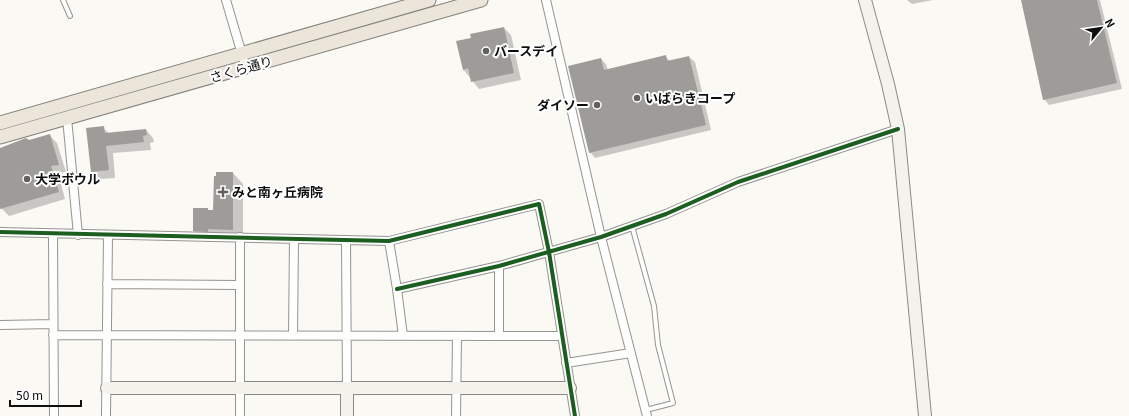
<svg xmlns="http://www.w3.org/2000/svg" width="1129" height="416" font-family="Georgia,'Noto Sans JP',serif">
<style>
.shadow{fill:#0003}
.building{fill:#9e9c99}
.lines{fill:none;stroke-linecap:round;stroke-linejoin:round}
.lane-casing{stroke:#949492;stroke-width:6}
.street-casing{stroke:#949492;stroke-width:10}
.secondary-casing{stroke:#8b8a88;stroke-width:14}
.primary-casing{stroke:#82817f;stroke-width:15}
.lane{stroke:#fefefd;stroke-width:4}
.street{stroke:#fefefd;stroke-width:8}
.secondary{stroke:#f4f3eb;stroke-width:12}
.primary{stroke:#ebe5da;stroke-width:13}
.cycleway-casing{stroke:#fff;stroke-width:6}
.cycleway{stroke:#1b5e20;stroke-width:4}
.poi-dot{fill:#61605e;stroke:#fff;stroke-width:1.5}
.labels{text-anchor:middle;stroke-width:4;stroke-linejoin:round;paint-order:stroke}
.poi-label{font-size:13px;font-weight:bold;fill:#0e0e0e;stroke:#fff;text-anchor:start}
.street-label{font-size:13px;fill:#0e0e0e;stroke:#fff}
</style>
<rect width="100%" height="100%" fill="#faf9f4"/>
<!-- shadow -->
<path class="shadow" d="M907,0H933L912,4Z
M1022,0H1100L1122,89L1049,105L1044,99Z
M504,28L511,35L521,80L479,89L463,69L472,39Z
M666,57L670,61L689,57L695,62L711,130L595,158L590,152L601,59L606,64L608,70Z
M103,128L110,134L146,130L153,138L154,142L150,143L151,150L113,153L115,178L99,179L92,172Z
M49,135L57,143L66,172L58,173L65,199L9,216L1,208L0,204V149Z
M233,173L243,184V240L218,239V242H204L194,231V209H208L210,211H214Z"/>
<!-- building -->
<path class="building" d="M1021,0H1097L1117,83L1043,100Z
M504,27L514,73L471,82L468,68L463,70L456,41L471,38L470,34Z
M666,55L667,61L689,56L706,125L589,153L568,66L601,58L604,70Z
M104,126L105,133L146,129L147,135L143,136L144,142L106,146L109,170L91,172L86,128Z
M50,134L59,165L51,166L59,192L0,209V148L26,138L29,140Z
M216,172H233V230L208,229V232L193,231V208H208V210H213L214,176H216Z"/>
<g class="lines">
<defs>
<path id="lane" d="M63,0L70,16
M632,226L654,306L658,345L673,403L646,410"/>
<path id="street" d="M226,0L246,68
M546,0L601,237L647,416
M67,118L78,235
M0,232L389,241L539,204L549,252L575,416
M53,234L54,416
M240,237V416
M346,241L347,389
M389,241L397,289L403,336
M499,266V336
M107,284L239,285
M397,289L499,266L601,237L666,214L738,182L898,129
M0,325L53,324
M53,335L561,336
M293,336L294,239
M566,363L631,353
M106,416L108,235
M456,416L457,337"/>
<path id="secondary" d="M865,0L888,84L898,129L925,416
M107,388H570
M347,389V416"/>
<path id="primary" d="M0,123L429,0
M0,137L481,0"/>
</defs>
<!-- lane casing -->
<use href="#lane" class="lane-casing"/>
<!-- street casing -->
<use href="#street" class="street-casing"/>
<!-- secondary casing -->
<use href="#secondary" class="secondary-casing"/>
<!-- primary casing -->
<use href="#primary" class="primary-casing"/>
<!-- lane -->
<use href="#lane" class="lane"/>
<!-- street -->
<use href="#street" class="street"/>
<!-- secondary -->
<use href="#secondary" class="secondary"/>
<!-- primary -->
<use href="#primary" class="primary"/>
<defs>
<path id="cycleway" d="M0,232L389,241L539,204L549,252L575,416
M397,289L499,266L601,237L666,214L738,182L898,129"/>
</defs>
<!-- cycleway casing -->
<use href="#cycleway" class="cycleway-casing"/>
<!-- cycleway -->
<use href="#cycleway" class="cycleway"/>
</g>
<!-- markers -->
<g class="poi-dot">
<circle cx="486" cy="51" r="4"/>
<circle cx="637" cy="98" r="4"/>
<circle cx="597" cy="105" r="4"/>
<circle cx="27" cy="179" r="4"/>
<path d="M221 186h4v4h4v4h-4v4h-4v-4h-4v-4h4z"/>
</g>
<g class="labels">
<!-- poi labels -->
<g class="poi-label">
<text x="494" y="56">バースデイ</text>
<text x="645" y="103">いばらきコープ</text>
<text x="589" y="110" text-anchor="end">ダイソー</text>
<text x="35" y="184">大学ボウル</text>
<text x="232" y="197">みと南ヶ丘病院</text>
</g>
<!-- street labels -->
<g class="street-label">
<text transform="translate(241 69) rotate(-16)" y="5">さくら通り</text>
</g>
</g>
<!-- north arrow -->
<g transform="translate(1101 28) rotate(61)" stroke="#ffffff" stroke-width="3" paint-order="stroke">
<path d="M0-3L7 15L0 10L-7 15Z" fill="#0e0e0e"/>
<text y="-6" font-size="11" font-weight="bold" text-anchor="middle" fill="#0e0e0e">N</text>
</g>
<!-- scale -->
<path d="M10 400v6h71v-6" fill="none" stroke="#0e0e0e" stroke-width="2"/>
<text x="16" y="400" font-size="12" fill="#0e0e0e" stroke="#ffffff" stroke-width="3" paint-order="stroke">50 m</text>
</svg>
